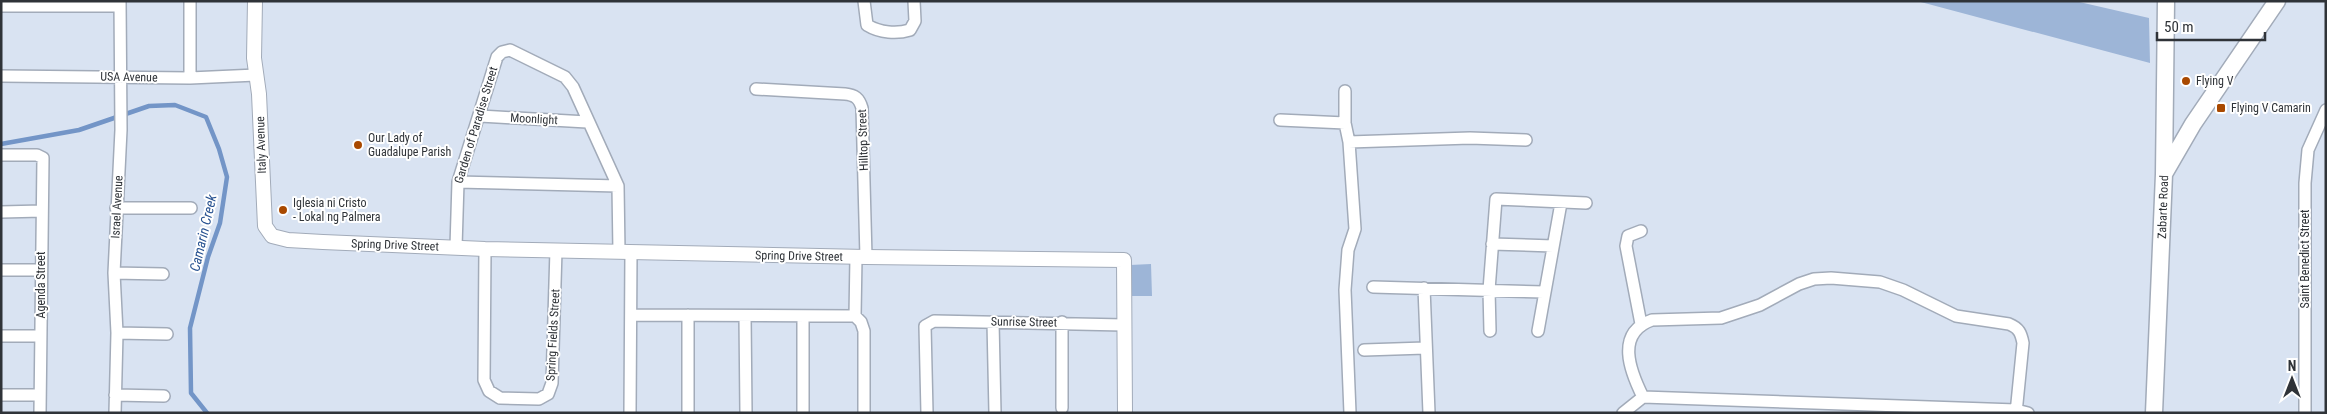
<svg xmlns="http://www.w3.org/2000/svg" width="2327" height="414" font-family="'Roboto Condensed',sans-serif">
<style>
.green{fill:#9db5d7}
.lines{fill:none;stroke-linecap:round;stroke-linejoin:round}
.stream{stroke:#7395c7;stroke-width:4.5}
.minor-casing{stroke:#a2abb9;stroke-width:14}
.tertiary-casing{stroke:#a2abb9;stroke-width:16}
.secondary-casing{stroke:#a2abb9;stroke-width:19}
.minor{stroke:#fff;stroke-width:11}
.tertiary{stroke:#fff;stroke-width:14}
.secondary{stroke:#fff;stroke-width:16}
.poi-dot{fill:#a94900;stroke:#fff;stroke-width:2}
.labels{text-anchor:middle;stroke-width:4;stroke-linejoin:round;paint-order:stroke}
.street-label{font-size:12px;fill:#2f3338;stroke:#fff}
.poi-label{font-size:12px;fill:#2f3338;stroke:#fff;text-anchor:start}
.water-label{font-size:14px;font-style:italic;fill:#275291;stroke:#fff}
</style>
<rect width="100%" height="100%" fill="#d9e3f2"/>
<!-- green -->
<path class="green" d="M1917,1H2075L2149,18L2150,63Z
M1151,264L1152,296H1129L1130,265Z"/>
<g class="lines">
<!-- stream -->
<path class="stream" d="M1,144L79,130L149,106L175,105L206,117L219,149L227,177L220,223L208,257L190,328L191,393L207,413"/>
<defs>
<path id="minor" d="M864,1L867,25C880,33 897,34 910,30L915,21L914,1
M1,6H120
M1,76L190,78L257,75
M190,78V1
M756,89L845,94C855,95 859,98 862,108L866,257
M1345,91V123L1349,142L1355,229L1348,250L1345,290L1350,413
M480,116L587,122
M1280,120L1345,123
M1349,142L1470,138L1526,140
M1,155H37L43,158L40,413
M458,182L618,186
M116,208H191
M1,212L42,211
M1641,231L1628,236L1626,246L1641,324
M1492,244L1553,246
M456,247L458,182L497,57L502,52L510,50L565,77L573,87L618,186L619,252
M485,249L484,380L489,391L500,398L539,399L548,394L552,383L556,250
M1,270H41
M114,273L163,274
M1373,287L1544,292
M1424,288L1429,413
M631,315L855,316L861,322L864,331V413
M745,316L746,413
M855,316L856,257
M993,322L995,413
M1062,322V408
M1490,331L1489,290L1496,199L1586,203
M1538,331L1561,203
M117,333L167,334
M1,336H40
M1364,350L1425,348
M1,395H40
M115,395L164,396
M1643,397C1630,371 1615,333 1652,320L1721,318L1760,305L1799,284L1814,279L1831,278L1880,282L1903,290L1956,316L2009,324C2019,328 2021,333 2023,343L2016,413
M115,413L117,333L114,273L121,130L120,1
M630,413L631,252
M688,413V315
M803,413V316
M927,413L925,326L934,321L1124,325
M1623,413L1643,397L2016,410L2028,413
M2305,413V183L2308,150L2326,110"/>
<path id="tertiary" d="M255,1L254,58L259,94L265,226L272,236L288,240L323,242L485,249L866,257L1124,260L1125,413"/>
<path id="secondary" d="M2164,174L2193,124L2277,1
M2154,413L2164,174L2166,1"/>
</defs>
<!-- minor casing -->
<use href="#minor" class="minor-casing"/>
<!-- tertiary casing -->
<use href="#tertiary" class="tertiary-casing"/>
<!-- secondary casing -->
<use href="#secondary" class="secondary-casing"/>
<!-- minor -->
<use href="#minor" class="minor"/>
<!-- tertiary -->
<use href="#tertiary" class="tertiary"/>
<!-- secondary -->
<use href="#secondary" class="secondary"/>
</g>
<!-- markers -->
<g class="poi-dot">
<circle cx="2186" cy="81" r="5"/>
<rect x="2216" y="103" width="10" height="10" rx="2.5"/>
<circle cx="358" cy="145" r="5"/>
<circle cx="283" cy="210" r="5"/>
</g>
<g class="labels">
<!-- street labels -->
<g class="street-label">
<text transform="translate(129 77) rotate(1)" y="4">USA Avenue</text>
<text transform="translate(534 119) rotate(3)" y="4">Moonlight</text>
<text transform="translate(476 125) rotate(-73)" y="4">Garden of Paradise Street</text>
<text transform="translate(863 140) rotate(-92)" y="4">Hilltop Street</text>
<text transform="translate(261 145) rotate(-92)" y="4">Italy Avenue</text>
<text transform="translate(117 207) rotate(-87)" y="4">Israel Avenue</text>
<text transform="translate(2163 207) rotate(-88)" y="4">Zabarte Road</text>
<text transform="translate(395 245) rotate(2)" y="4">Spring Drive Street</text>
<text transform="translate(799 256) rotate(1)" y="4">Spring Drive Street</text>
<text transform="translate(2305 259) rotate(-90)" y="4">Saint Benedict Street</text>
<text transform="translate(41 285) rotate(-90)" y="4">Agenda Street</text>
<text transform="translate(1024 322) rotate(1)" y="4">Sunrise Street</text>
<text transform="translate(553 335) rotate(-87)" y="4">Spring Fields Street</text>
</g>
<!-- poi labels -->
<g class="poi-label">
<text x="2196" y="85">Flying V</text>
<text x="2231" y="112">Flying V Camarin</text>
<text x="368" y="142">Our Lady of<tspan x="368" dy="14">Guadalupe Parish</tspan></text>
<text x="293" y="207">Iglesia ni Cristo<tspan x="293" dy="14">- Lokal ng Palmera</tspan></text>
</g>
<!-- water labels -->
<g class="water-label">
<text transform="translate(203 233) rotate(-77)" y="5">Camarin Creek</text>
</g>
</g>
<!-- border -->
<rect width="2327" height="414" fill="none" stroke="#2f3338" stroke-width="5"/>
<!-- north arrow -->
<g transform="translate(2292 379)" stroke="#ffffff" stroke-width="4" paint-order="stroke">
<path d="M0-4L9 19L0 12L-9 19Z" fill="#2f3338"/>
<text y="-8" font-size="14" font-weight="bold" text-anchor="middle" fill="#2f3338">N</text>
</g>
<!-- scale -->
<path d="M2157 32v8h108v-8" fill="none" stroke="#2f3338" stroke-width="2.5"/>
<text x="2164" y="32" font-size="15" fill="#2f3338" stroke="#ffffff" stroke-width="4" paint-order="stroke">50 m</text>
</svg>
